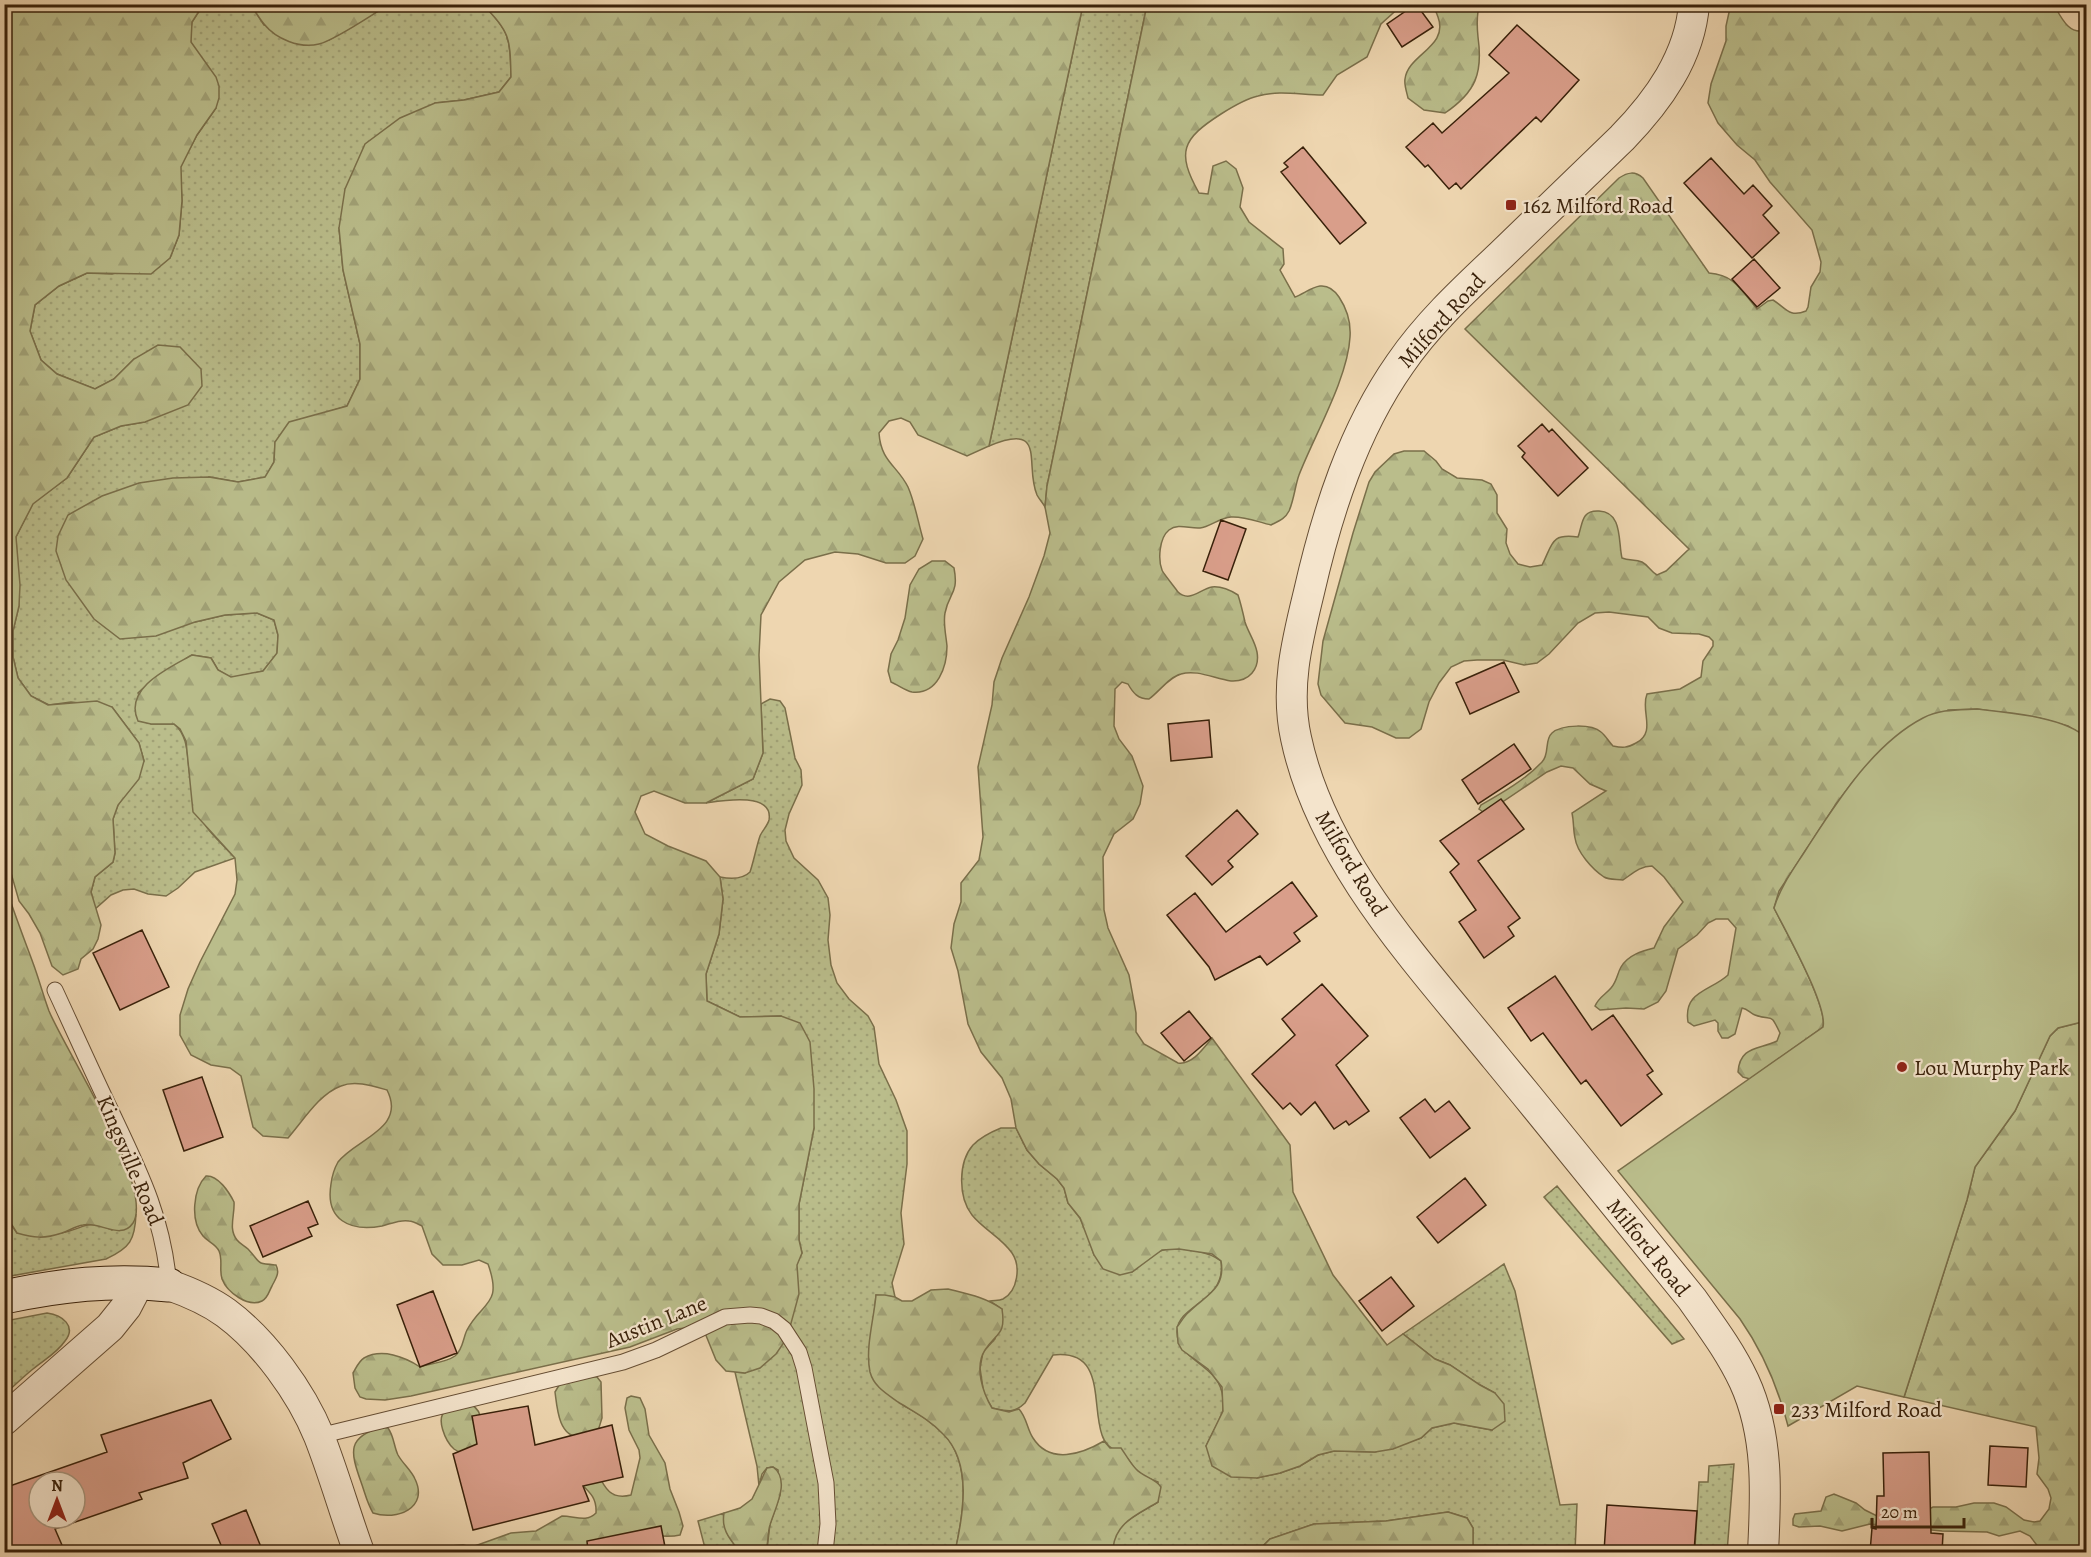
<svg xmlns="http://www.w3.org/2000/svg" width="2091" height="1557" font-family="Alegreya,serif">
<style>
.grass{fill:url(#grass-dots);stroke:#7a6f4a;stroke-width:1.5}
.forest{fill:url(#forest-firs);stroke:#7a6f4a;stroke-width:1.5}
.pitch{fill:#babd8b;stroke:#7a6f4a;stroke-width:1.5}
.building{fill:#d99e8a;stroke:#39210a;stroke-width:1.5;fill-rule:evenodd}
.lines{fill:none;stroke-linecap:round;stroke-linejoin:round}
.lane-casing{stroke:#664e34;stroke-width:17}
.street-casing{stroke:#664e34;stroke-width:32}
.secondary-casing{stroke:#39210a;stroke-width:35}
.lane{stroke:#f4e4cc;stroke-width:15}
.street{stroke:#f4e4cc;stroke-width:30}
.secondary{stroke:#f4e4cc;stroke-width:33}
.poi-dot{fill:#8f2418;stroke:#f4e4cc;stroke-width:2}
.labels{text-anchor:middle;stroke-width:4.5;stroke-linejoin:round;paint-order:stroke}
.poi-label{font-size:22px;fill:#39210a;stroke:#f4e4cc;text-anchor:start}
.street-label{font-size:22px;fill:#39210a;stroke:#f4e4cc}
</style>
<defs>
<pattern id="grass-dots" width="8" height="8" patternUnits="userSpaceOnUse" patternTransform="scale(1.5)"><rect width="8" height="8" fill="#babd8b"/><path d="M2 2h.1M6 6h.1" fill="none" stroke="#a1a277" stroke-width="1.8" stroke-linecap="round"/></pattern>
<pattern id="forest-firs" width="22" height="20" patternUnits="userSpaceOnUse" patternTransform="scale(1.5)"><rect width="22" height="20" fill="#babd8b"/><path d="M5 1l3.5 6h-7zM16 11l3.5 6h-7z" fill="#a1a277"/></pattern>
</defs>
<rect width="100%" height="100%" fill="#eed6b0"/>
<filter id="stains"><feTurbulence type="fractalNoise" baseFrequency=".00333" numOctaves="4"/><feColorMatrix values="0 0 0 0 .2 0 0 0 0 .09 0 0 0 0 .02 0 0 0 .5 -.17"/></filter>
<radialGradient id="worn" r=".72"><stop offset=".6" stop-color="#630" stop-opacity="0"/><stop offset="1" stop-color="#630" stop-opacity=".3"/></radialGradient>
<!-- grass -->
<path class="grass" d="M203,5H251L264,25L329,40L388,5H483C511,32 510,40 511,77L499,92L464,100L435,103L339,228L343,270L360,344V379L347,406L325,413L275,442L274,462L266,477L238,482L209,477L195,622L225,615L257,613L274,620L278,635L277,654L263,671L231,678L218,670L211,658L192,655L151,681L138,693L151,724H174C191,738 186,761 191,781C195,796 201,812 206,826C208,831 229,851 235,858L195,872L178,888L166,896L148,894L134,889L123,890L111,895L95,909L91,892L95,877L113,862L115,853L113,819L118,805L144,761L139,743L112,707L71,702L49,705L31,696L18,678L13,657V631L19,606L16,537L33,503L67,478L94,437L121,426L145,422L134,359L114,379L95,389L57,374L41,360L30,331L35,305L59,286L87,273L112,274L170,258L179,235L182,201L180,167L197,135L216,108L201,58L191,43L190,34L192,22Z
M1083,5H1147L1047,486L1045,507C1043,503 1039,499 1037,495C1024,465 1048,421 989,446Z
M770,699L780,701L785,708L795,758L801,770L802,785L789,814L785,830L786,841L794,858L818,880L828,898L830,915L828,940L831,965L837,983L849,999L868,1016L874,1027L879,1064L896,1100L907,1131V1164L901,1213L904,1244L892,1283L895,1297L876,1295L874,1315L903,1405C918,1414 933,1422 945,1435C972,1466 963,1516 955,1552H765L767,1549L770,1524L780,1495L778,1470L773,1467L767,1468L762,1474L759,1486L757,1466L735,1372L745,1373L802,1253L799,1240V1204L814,1128L781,1016L740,1017L707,1001L706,974L719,934L723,899L720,877C730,879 742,880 750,872C754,860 756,848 760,836C762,831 768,825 769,820C774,791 720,801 706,803L753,779L763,753L761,704Z
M1001,1128H1016L1027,1150L1039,1164L1057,1179L1064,1188L1068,1203L1080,1218L1087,1233L1094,1255L1132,1272C1141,1266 1152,1253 1163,1250C1178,1245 1210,1252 1221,1261C1227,1302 1178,1304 1177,1331C1176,1362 1221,1363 1223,1399C1223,1403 1224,1409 1222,1413C1218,1424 1211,1435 1206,1446L1257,1478L1280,1473L1300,1466L1318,1455L1334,1451L1375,1452L1421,1438L1432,1428L1454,1423L1492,1430L1495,1393L1480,1385L1450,1365L1435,1359L1403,1334L1504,1264L1515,1291L1560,1505L1577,1504L1575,1552H1473V1528L1467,1518L1448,1512L1386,1521L1314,1524L1270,1539L1257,1552H1114C1106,1527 1140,1513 1158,1502V1482C1149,1479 1140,1475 1134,1468C1131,1464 1130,1460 1126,1457C1116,1450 1106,1448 1102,1435C1091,1404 1106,1349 1053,1355L1025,1403C1014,1414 1006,1411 992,1408L984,1395L980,1368L983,1352L995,1339L1002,1309L990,1301C994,1300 999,1301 1003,1299C1018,1291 1021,1266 1012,1253C1002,1238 983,1229 972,1215C958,1197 958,1162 973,1145C981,1137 991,1132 1001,1128Z
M1557,1186L1684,1339L1672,1344L1544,1197Z
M4,1214L17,1233C31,1233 48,1236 61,1233C85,1229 85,1218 112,1230L134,1220L136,1214C135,1240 130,1248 106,1259L5,1277Z
M47,1313C62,1315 77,1326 65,1341C57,1353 44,1360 33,1369C23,1377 14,1386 5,1394V1321Z
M1734,1464L1727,1552H1699V1547H1695L1699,1482H1708L1709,1466Z
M724,1513C722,1529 730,1539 740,1552H706L698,1521Z"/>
<!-- forest -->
<path class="forest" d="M4,5H203L192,22L191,42L216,77L219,86V98L216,108L197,135L181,167L182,201L179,235L170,258L151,274L87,273L59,286L35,305L30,331L41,360L57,374L95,389L114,379L134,359L158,345L180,347L201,369L202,386L188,405L145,422L121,426L94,437L67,478L33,504L16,537L20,585L19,606L13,631V657L18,678L31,696L48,705L97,701L112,707L139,743L144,761L139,779L118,805L113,819L115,853L113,862L95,877L91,892L101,925L98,939L93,949L81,959L78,969L63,975L52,966L40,933L29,914L19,901L5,852Z
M251,5H388C371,15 337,39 319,44C300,49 276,39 264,24C259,18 255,11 251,5Z
M483,5H1083L989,446L967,456L918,435L910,422L901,418L889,421L879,433C881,462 897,465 908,487C915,503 918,522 923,539L915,556L905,563H886L858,554L835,552L805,560L779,582L761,615L759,655L763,753L753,779L706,803H685L654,791L641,796L635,812L645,834L668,846L706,861L720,877L723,899L719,934L706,974L707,1001L740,1017L781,1016L800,1023L810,1042L814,1089V1128L799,1204V1240L802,1253L797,1265L799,1294L787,1338L776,1354L760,1368L745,1373L726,1371L716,1360L705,1333L694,1327L677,1329L630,1347L411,1396L385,1400L366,1399L360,1397L355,1388L353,1373C356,1368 359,1361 364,1358C382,1348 405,1357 420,1367C431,1363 445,1363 455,1356C463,1350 463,1338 467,1330C482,1301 503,1306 488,1264L479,1260L462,1265H443L432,1254L422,1226C418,1224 413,1221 409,1221C401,1219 390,1224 382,1226C350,1232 325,1220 331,1184C332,1176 334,1169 338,1162C355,1139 407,1129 387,1090C373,1086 355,1080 341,1086C319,1094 303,1121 288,1138L263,1136L253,1127L241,1076L230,1068L211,1065L191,1055L180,1035V1015L188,989L200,962L235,894L237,880L235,858L193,812L186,741L180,729L174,724H151L138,721C123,688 169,668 192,655L211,658L218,670L231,677L263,671L277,653L278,635L274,620L257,613L225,615L195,622L156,636L120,639L94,619L66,580L56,551L58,536L68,515L102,496L139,483L173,478L209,477L238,482L265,477L274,462L275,442L289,422L347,406L360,379V344L343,270L339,228L345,189L365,144L400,118L435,103L464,100L499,92L511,77C510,40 511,32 483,5Z
M1147,5H1402L1381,24L1367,57L1337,75L1323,95C1301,95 1279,90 1258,96C1245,99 1232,107 1221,114C1182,139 1176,152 1199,193L1208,194L1213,166L1226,161L1236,169L1243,188L1240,207L1249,222L1283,249L1284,264L1280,270L1295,297C1303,294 1312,287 1320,286C1329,285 1335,291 1339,297C1347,309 1351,323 1350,337C1348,378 1314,436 1299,475C1295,486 1294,500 1289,511C1285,519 1279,521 1271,525C1258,522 1244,516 1231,517C1219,518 1210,527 1200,528C1190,529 1178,523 1169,530C1159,538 1158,560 1162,570C1162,572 1177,590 1178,592C1190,603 1200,589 1212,587C1222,586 1230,590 1238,595C1241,604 1243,613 1245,622C1248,632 1255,641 1257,652C1260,669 1249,682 1231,681C1215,679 1197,669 1181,674C1169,677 1159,692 1149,699C1138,699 1133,693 1128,684L1122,682L1115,689L1114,726L1119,739L1132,756L1143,786L1140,804L1133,819L1114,834L1103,857L1104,910L1108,928L1129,975L1136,1013V1032L1144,1044L1178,1063C1192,1065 1203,1049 1212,1038L1290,1145L1293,1192L1333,1275L1387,1345L1403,1334L1435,1359L1450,1365L1480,1385L1495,1393L1504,1404L1505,1421L1492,1430L1454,1423L1432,1428L1421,1438L1393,1449L1375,1452L1334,1451L1318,1455L1300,1466L1280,1473L1257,1478L1231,1477L1212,1466L1206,1446L1223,1411L1222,1387L1208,1369L1182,1350L1178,1343L1177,1327C1181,1322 1184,1316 1189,1312C1206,1295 1226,1289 1221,1261L1212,1254L1179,1249L1162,1250L1132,1272L1120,1275L1103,1269L1094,1255L1080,1218L1068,1203L1064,1188L1057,1179L1039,1164L1027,1150L1016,1128L1011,1099L1002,1078L981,1052L968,1024L958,971L951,948L954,924L961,902V883L979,860L983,837L978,767L992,705L994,682L1002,658L1029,597L1044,556L1050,533L1045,507L1047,486Z
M1432,5H1480C1476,14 1477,27 1478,37C1483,73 1476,92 1445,113L1424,110L1408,98C1407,93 1404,85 1405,79C1408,54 1449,47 1438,17C1436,12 1435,8 1432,5Z
M1733,5H2054C2061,17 2069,36 2086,30V738L2068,726L2039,718L1977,709L1948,710L1855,779L1836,804L1779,891L1774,908C1785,930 1828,1006 1823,1027L1750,1079L1743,1077L1738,1072C1740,1046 1758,1050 1777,1041L1780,1033C1769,1010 1773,1022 1755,1015C1750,1013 1748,1009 1742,1008L1735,1034L1728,1038H1722L1718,1031V1023L1715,1020L1694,1026L1688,1022C1683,991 1711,991 1728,975L1736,928L1728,919H1716L1708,923L1697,935L1678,949L1666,991L1658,1002L1644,1009L1626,1008L1600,1010L1595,1006C1599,997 1605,995 1611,988C1617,981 1617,974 1621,967C1628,955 1642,951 1654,948L1664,927L1683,902L1664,877L1652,866C1640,866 1632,874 1623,880C1617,879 1609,880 1604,877C1592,869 1577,852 1575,838C1573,829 1574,822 1572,813L1606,791L1590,784L1573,768L1561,766L1547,772L1492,809L1483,812L1479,809L1481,805C1502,793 1525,780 1542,762C1550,754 1544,740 1552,733C1562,724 1592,724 1601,732C1606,736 1609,742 1613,746C1623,748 1627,748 1636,743C1657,732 1640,711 1647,694L1680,689L1701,677L1703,661L1713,646V641L1709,637L1699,634L1672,633L1659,628L1648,617L1609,612L1595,613L1578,623L1549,654L1537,663L1524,665L1503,660H1477L1464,661L1451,667L1439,683L1429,702L1421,729L1409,738H1396L1372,727L1345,723L1321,695L1318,684L1323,641L1353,533L1369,482L1375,472L1394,454L1404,451H1424L1436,461L1442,469L1457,478L1482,480L1491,484L1497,495V513L1507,529L1506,543L1510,554L1518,564L1530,567L1542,565C1553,544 1550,533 1578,537C1583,523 1581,510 1599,511C1623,512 1618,542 1622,558C1629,561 1635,559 1642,562C1648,565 1650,571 1657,575L1666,571L1689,549L1465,329L1619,178C1628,172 1635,171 1643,178L1709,273C1735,275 1741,290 1757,309L1768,301L1773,300C1786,308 1789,318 1806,311L1808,307L1811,287L1820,272L1821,262L1812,230L1770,182L1755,160L1737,145L1718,123L1708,103L1711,84L1726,41V26L1730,8Z
M932,561H945L954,568C959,594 949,592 945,613C943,623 946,635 947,646C947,666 938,695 912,692C906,691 898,685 891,682L888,671L891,654L898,640L905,618L910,585L919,569Z
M4,882C13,910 23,936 33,963C39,979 43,995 49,1011C65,1050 155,1188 133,1223C121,1241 100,1221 83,1225C75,1226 69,1231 62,1233C44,1239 34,1238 17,1233L5,1214Z
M2086,1021V1552H2042L2030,1536L2020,1531L1999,1536L1987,1532L1942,1531L1870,1524L1842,1531L1820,1526L1799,1527L1793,1525V1519L1795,1514L1821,1511L1826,1497L1834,1494L1856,1503L1865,1510L1877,1516L1921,1513L1933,1507H1956L1974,1503H1994L2006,1507L2024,1520L2034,1522L2040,1521L2049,1509L2051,1498L2048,1489L2037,1474L2039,1458L2036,1427L1904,1397L1967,1200L1975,1167L2015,1111L2050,1036L2058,1028Z
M206,1176C218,1175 229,1192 234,1202C235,1215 228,1229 237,1240C240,1244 245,1246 248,1249C262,1264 254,1263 276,1265C280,1273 276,1278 272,1286C269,1291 268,1298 262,1301C248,1308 227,1292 222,1279C219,1270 223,1260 219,1251C216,1244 208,1242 203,1236C190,1221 193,1189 206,1176Z
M948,1289C968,1294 985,1297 1002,1309C1006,1335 997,1332 985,1350C974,1367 983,1393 992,1408L1009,1412L1019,1409C1027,1418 1027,1429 1033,1438C1050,1465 1082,1454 1104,1441L1110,1448H1121C1126,1455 1130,1463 1136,1469C1143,1477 1155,1478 1161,1487L1158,1502C1137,1515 1116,1522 1113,1548L1096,1552H955C963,1516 973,1463 943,1434C930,1420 914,1412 898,1402C887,1394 874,1387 870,1372C865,1348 874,1319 876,1295H885L895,1297L902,1301H912L931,1290Z
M588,1376L597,1377L601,1382L602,1418L598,1431C592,1433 584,1437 579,1437C558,1436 557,1406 555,1392L561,1382Z
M631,1396L640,1398L645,1409L649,1435L665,1463L670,1489L679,1512L683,1526L680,1535C656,1541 635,1524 619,1552H439L450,1546L463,1545L472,1547L511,1533L536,1531L562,1516C575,1516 586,1523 596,1513C597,1496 588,1491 577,1480L597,1472C605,1489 611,1500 631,1495L640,1458L639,1450L629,1430L625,1408L627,1398Z
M472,1405C487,1414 479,1433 476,1448L468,1453C463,1453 458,1452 454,1449C446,1442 434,1417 447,1410C453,1407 465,1407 472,1405Z
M382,1427L388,1428C394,1436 394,1447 398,1455C403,1464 411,1470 415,1479C429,1508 397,1521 373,1513C367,1503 365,1493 361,1482C350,1451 347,1437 382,1427Z
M773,1467C791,1480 775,1508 770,1525C767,1534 769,1545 765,1552H740C730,1539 721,1530 724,1513L740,1508L752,1499L767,1468Z
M1448,1512L1467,1518L1473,1528V1552H1257L1270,1539L1314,1524L1386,1521Z"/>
<!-- pitch -->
<path class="pitch" d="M1977,709C2005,712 2067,717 2086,738V1021L2058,1028L2050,1036L2015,1111L1975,1167L1967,1200L1904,1397L1857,1386L1788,1426C1778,1387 1763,1352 1740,1319L1618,1171L1823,1027C1828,1006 1785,930 1774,908C1781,885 1795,867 1807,848C1837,802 1873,744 1923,718C1940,709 1958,710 1977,709Z"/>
<!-- building -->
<path class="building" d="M1416,4L1433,27L1402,47L1387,24Z
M1517,25L1579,80L1541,122L1536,117L1461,189L1456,183L1449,189L1428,165L1425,167L1406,147L1433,123L1442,133L1509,73L1489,55Z
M1303,147L1366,223L1340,244L1281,172L1288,167L1284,163Z
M1711,158L1744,194L1753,185L1772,206L1763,215L1779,233L1752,258L1684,183Z
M1754,259L1780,288L1757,307L1732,279Z
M1542,424L1549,432L1552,429L1588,468L1558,496L1522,457L1525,453L1518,446Z
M1221,520L1246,529L1228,580L1203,571Z
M1504,662L1519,692L1470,714L1456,683Z
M1209,720L1212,757L1171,761L1168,724Z
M1514,744L1531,769L1478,804L1462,780Z
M1501,799L1524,829L1478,861L1520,918L1508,927L1514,936L1484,958L1459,922L1476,910L1450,872L1459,864L1440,841Z
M1237,810L1258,834L1228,861L1233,867L1212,885L1186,856Z
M1292,882L1317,916L1294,933L1300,941L1267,965L1260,956L1215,980L1209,967L1167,915L1195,893L1226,932Z
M142,930L169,987L120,1010L93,953Z
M1555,976L1592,1030L1613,1015L1653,1071L1647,1075L1662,1094L1621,1126L1586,1080L1581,1084L1543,1033L1531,1041L1508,1008Z
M1322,984L1368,1036L1336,1065L1369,1111L1349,1125L1346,1121L1334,1129L1315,1102L1301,1115L1290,1103L1283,1109L1252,1074L1295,1035L1282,1019Z
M1189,1011L1211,1038L1184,1061L1161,1033Z
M202,1077L223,1137L184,1151L163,1090Z
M1425,1099L1435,1112L1449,1101L1470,1128L1430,1158L1400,1118Z
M1465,1178L1486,1205L1438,1243L1417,1217Z
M308,1201L318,1224L308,1228L312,1236L263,1257L250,1226Z
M1391,1277L1414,1306L1382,1331L1359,1301Z
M433,1291L457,1353L420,1367L397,1305Z
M211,1400L231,1439L183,1463L188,1478L139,1493L142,1499L55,1529L65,1552H4V1488L107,1452L101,1435ZM39,1482H75V1518H39Z
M528,1406L535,1445L612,1425L623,1477L583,1486L589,1501L473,1530L453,1454L477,1444L472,1416Z
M1990,1446L2028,1448L2026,1487L1988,1485Z
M1929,1452L1931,1533L1943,1534L1942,1552H1870L1872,1528L1876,1529L1877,1496H1884L1883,1453Z
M1607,1505L1697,1511L1694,1552H1604Z
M246,1510L263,1552H224L212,1524Z
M661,1526L666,1552H588L587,1541Z"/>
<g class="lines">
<defs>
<path id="lane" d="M55,990C74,1031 92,1071 111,1111C140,1172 163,1217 169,1285
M319,1436L623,1362L656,1350L725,1317L750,1315L761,1316L774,1321L784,1329L799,1352L804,1368L826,1483L828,1524L825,1552"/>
<path id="street" d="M1694,4C1690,57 1658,101 1622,138C1582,177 1541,216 1501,255C1465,289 1428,323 1400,364C1353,431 1327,513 1309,592C1297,641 1285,688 1296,738C1322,861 1419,963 1496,1058C1562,1138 1627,1219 1692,1299C1711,1326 1730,1351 1744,1381C1769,1435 1766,1495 1763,1552
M169,1285C189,1292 208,1300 226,1313C264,1341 301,1392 319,1436C334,1474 345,1514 359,1552
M4,1420L110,1327L126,1307L139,1282"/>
<path id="secondary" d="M4,1297C60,1285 112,1279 169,1285"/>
</defs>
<!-- lane casing -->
<use href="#lane" class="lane-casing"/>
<!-- street casing -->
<use href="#street" class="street-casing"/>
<!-- secondary casing -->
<use href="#secondary" class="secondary-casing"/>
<!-- lane -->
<use href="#lane" class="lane"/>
<!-- street -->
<use href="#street" class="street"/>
<!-- secondary -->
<use href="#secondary" class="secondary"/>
</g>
<!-- markers -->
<g class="poi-dot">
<rect x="1505" y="199" width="12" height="12" rx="3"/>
<circle cx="1902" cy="1067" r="6"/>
<rect x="1773" y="1403" width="12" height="12" rx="3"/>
</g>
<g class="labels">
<!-- poi labels -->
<g class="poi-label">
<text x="1523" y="213">162 Milford Road</text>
<text x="1914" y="1075">Lou Murphy Park</text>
<text x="1791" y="1417">233 Milford Road</text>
</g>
<!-- street labels -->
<g class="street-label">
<text transform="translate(1441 320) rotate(-48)" y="8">Milford Road</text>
<text transform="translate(1352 863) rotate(59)" y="8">Milford Road</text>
<text transform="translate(131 1160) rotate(67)" y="8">Kingsville Road</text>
<text transform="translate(1649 1247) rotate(51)" y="8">Milford Road</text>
<text transform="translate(656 1321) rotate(-22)" y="8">Austin Lane</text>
</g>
</g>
<!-- margin -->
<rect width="2091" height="1557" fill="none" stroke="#eed6b0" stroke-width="24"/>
<rect x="6" y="6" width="2079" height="1545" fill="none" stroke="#39210a" stroke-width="3"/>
<rect x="12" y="12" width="2067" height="1533" fill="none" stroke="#39210a" stroke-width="1.5"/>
<!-- north arrow -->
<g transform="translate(57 1500)"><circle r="28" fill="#f4e4cc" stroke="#a9967e" stroke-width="1.5"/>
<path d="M0-4.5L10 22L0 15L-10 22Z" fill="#8f2418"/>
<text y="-9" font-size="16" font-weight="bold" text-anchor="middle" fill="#39210a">N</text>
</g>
<!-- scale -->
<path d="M1872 1518v9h92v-9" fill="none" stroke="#39210a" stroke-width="3"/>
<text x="1881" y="1518" font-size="18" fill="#39210a" stroke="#f4e4cc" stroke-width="4.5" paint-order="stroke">20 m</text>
<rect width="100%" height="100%" filter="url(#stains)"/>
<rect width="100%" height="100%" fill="url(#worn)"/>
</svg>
